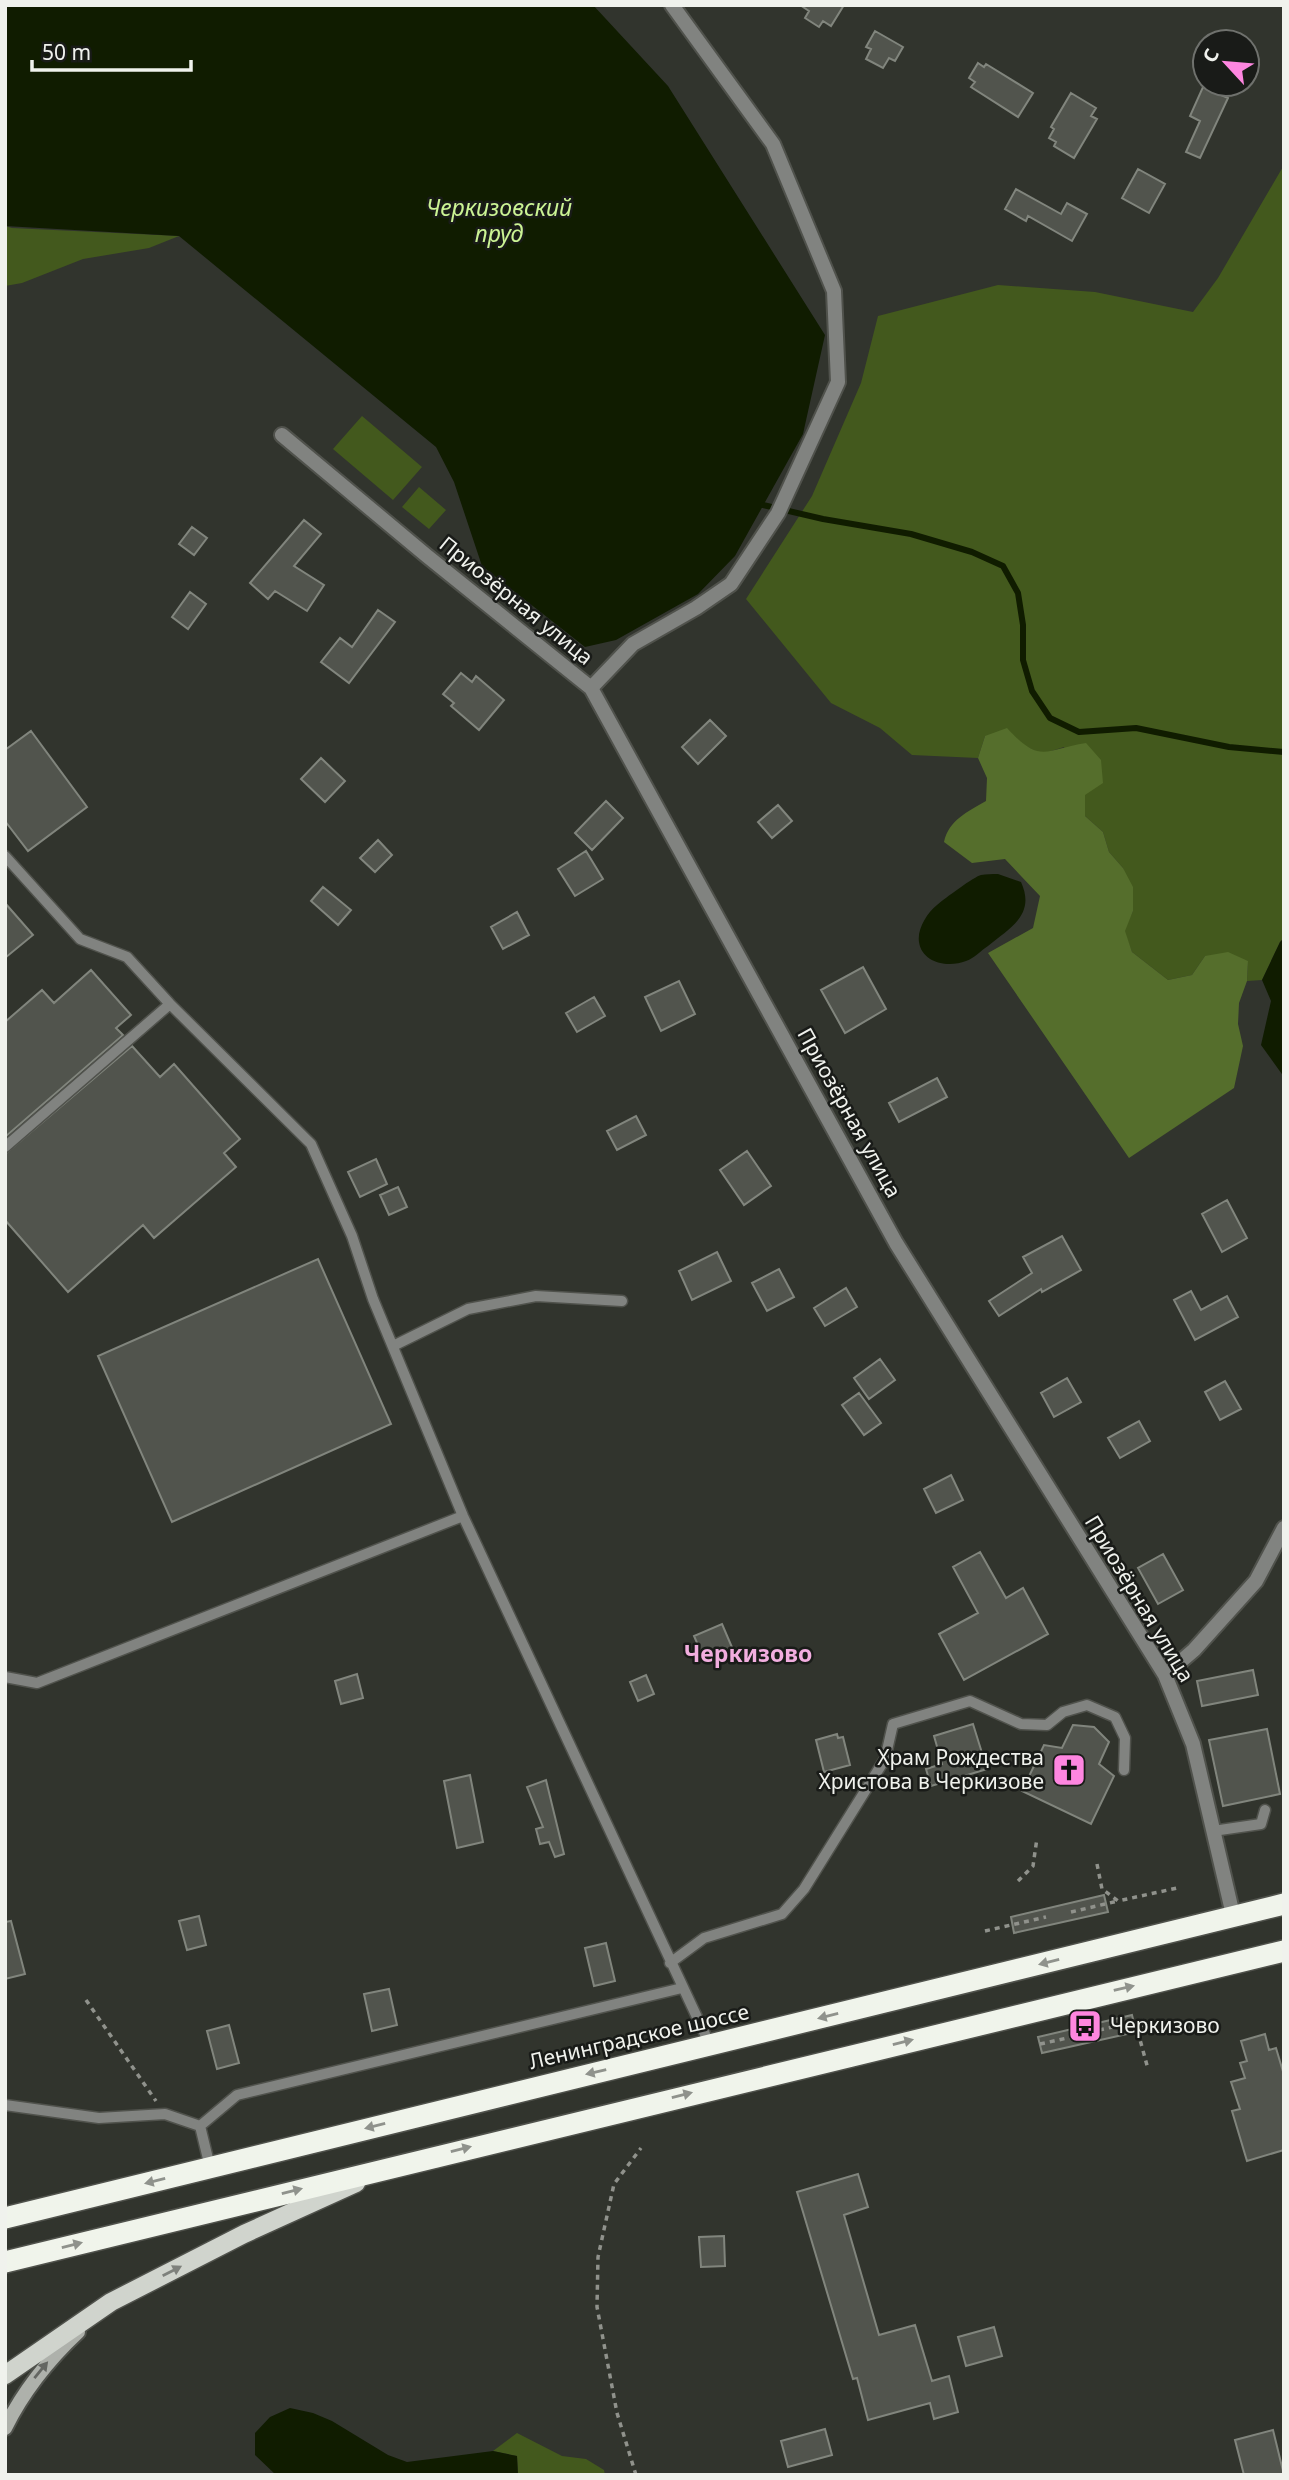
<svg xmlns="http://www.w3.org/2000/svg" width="1289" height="2480" font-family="'Noto Sans',sans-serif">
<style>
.green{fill:#43591d}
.forest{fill:#556e2c}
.water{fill:#101c00}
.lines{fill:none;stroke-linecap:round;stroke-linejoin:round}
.stream{stroke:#101c00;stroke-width:6}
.building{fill:#51544d;stroke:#81857d;stroke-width:2}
.lane-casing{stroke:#50524c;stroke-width:13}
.street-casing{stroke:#50524c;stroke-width:18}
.secondary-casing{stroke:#50524c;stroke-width:18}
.primary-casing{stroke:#50524c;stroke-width:21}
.highway-casing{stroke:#50524c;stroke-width:24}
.path{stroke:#90928c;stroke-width:3.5;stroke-dasharray:5 5;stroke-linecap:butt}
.lane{stroke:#818380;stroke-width:10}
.street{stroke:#818380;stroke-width:14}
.secondary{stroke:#aeb1ab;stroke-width:14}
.primary{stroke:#d0d4cd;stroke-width:18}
.highway{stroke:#f0f4eb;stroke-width:21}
.oneway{fill:#8f928c}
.oneway2{fill:#7e817c}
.oneway3{fill:#646662}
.labels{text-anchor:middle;stroke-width:5;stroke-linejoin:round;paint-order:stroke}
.street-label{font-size:21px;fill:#f0f2ed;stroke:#191b18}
.poi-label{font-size:21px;fill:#f0f2ed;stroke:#191b18;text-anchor:end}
.water-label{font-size:23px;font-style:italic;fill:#cbf394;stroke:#191b18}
.neighbourhood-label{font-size:23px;font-weight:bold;fill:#f2aedf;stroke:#191b18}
</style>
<rect width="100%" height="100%" fill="#31342d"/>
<!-- green -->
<path class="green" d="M1284,165V938L1280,942L1262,980L1247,981L1248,961L1205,956L1192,975L1168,980L1132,952L1124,931L1133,911L1123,868L1109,852L1103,832L1085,816V795L1064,747L1042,754L1023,745L985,736L978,758L912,755L880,728L831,703L746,599L812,496L861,383L878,316L998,285L1095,292L1193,312L1218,278Z
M5,226L12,228L179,236L149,248L83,259L22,283L5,286Z
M362,416L422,467L393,500L333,449Z
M419,487L446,510L429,529L402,507Z
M517,2433L562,2456L586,2459L604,2470L605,2475H518L517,2456L493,2451Z"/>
<!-- forest -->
<path class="forest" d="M1007,728C1040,764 1044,750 1086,743L1101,760L1103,783L1085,795V816L1103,832L1109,852L1123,868L1133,887V911L1125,931L1132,952L1168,980L1192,975L1205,956L1228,952L1248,961L1247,981L1239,1003L1238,1024L1243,1046L1234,1088L1129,1158L988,953L1033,928L1040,896L1005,859L972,863L944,842C949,820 967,812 986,801L987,778L978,758L985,736Z"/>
<!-- water -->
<path class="water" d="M5,5H593L668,86L825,335L803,434L735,556L698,594L616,640L585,647L482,566L454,482L436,447L179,236L5,226Z
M998,874L1021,882C1036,915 1010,928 988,946C980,951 975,958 966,961C948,968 922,963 919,942C917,929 927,913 937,905C944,899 975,876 981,875C986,874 992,874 998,874Z
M1284,938V1077L1261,1045L1271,1001L1262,980L1280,942Z
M290,2408L313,2413L332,2421L388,2455L407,2462L493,2451L517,2456L518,2475H276L255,2455V2433L270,2417Z"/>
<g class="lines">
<!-- stream -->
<path class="stream" d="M763,505L823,519L911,534L972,552L1003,566L1018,593L1023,625V660L1032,691L1050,718L1079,732L1136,728L1229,747L1284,752"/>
</g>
<!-- building -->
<path class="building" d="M800,5H844L831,26L823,21L819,27L805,18L809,11Z
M875,31L903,47L895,61L889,58L883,68L866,59L871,49L866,47Z
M978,63L984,67L986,64L1033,93L1018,117L971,87L975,82L969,78Z
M1203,87L1228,98L1200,158L1186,152L1200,121L1190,116Z
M1071,93L1096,108L1091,116L1097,119L1074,158L1054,146L1056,142L1049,138L1054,129L1051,127Z
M1138,169L1165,184L1149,213L1122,198Z
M1016,189L1061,214L1067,203L1087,214L1072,241L1028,216L1026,221L1005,209Z
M304,520L321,534L294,566L324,585L307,611L275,591L268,599L250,583Z
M192,527L207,538L194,555L179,544Z
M190,592L206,604L188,629L172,617Z
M378,610L395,622L349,683L321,662L340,638L352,647Z
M461,673L472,682L476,676L504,700L479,730L451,706L454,703L443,694Z
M710,720L726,736L698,764L682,747Z
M31,731L87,807L28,851L5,821V750Z
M321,758L345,781L325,802L301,779Z
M606,801L623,818L592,850L575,833Z
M778,805L792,821L772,838L758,822Z
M378,840L392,855L375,872L360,858Z
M586,851L603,879L575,896L558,869Z
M323,887L351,910L338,925L311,901Z
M5,903L33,935L5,958Z
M517,912L529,935L503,949L491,927Z
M863,967L886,1009L845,1033L821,990Z
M91,970L131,1015L116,1028L123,1035L5,1137V1022L42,990L54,1003Z
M679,981L695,1014L661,1031L645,997Z
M594,997L605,1016L577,1032L566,1013Z
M132,1046L160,1077L174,1064L240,1139L224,1153L236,1167L154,1238L143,1225L68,1292L5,1220V1154Z
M937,1078L947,1097L899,1122L889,1103Z
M636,1116L646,1135L617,1150L607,1131Z
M747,1151L771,1186L744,1205L720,1170Z
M376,1159L387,1184L360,1197L348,1172Z
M398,1187L407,1207L389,1215L380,1195Z
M1227,1200L1247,1238L1222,1252L1202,1214Z
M1062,1236L1081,1270L1042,1292L1041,1289L999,1316L989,1301L1032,1273L1023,1257Z
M717,1252L731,1281L692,1300L679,1271Z
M318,1259L391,1424L172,1522L98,1356Z
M779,1269L794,1297L767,1311L752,1283Z
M846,1288L857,1307L825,1326L814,1308Z
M1191,1291L1201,1310L1227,1296L1238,1317L1195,1340L1174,1300Z
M880,1359L895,1380L869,1399L854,1378Z
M1067,1378L1081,1402L1054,1417L1041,1393Z
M1225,1381L1241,1409L1220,1420L1205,1392Z
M859,1393L881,1423L864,1435L842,1405Z
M1139,1421L1150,1441L1120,1458L1108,1438Z
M951,1475L963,1500L936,1513L924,1489Z
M980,1552L1006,1598L1023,1588L1048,1634L964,1680L939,1634L978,1613L953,1567Z
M1163,1554L1183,1590L1158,1604L1138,1568Z
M722,1624L734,1652L718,1659L715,1654L704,1659L694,1636Z
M1253,1670L1258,1695L1202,1706L1197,1681Z
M357,1674L363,1698L341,1704L335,1681Z
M646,1675L654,1694L638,1701L630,1682Z
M973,1724L987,1769L931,1786L926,1769L942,1764L934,1736Z
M1073,1725L1094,1727L1109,1742L1099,1764L1114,1776L1091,1824L1022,1791L1044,1745L1062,1748Z
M1267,1729L1280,1794L1223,1806L1209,1740Z
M837,1734L838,1738L843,1737L850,1765L824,1772L816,1740Z
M470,1775L483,1842L457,1848L444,1781Z
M546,1780L564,1854L555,1857L549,1842L540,1844L536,1829L543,1827L527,1787Z
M1104,1895L1108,1912L1014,1933L1011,1917Z
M199,1916L206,1945L187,1950L179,1921Z
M11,1921L25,1974L5,1979V1922Z
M606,1943L615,1981L594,1986L585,1948Z
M389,1989L397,2025L372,2031L364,1994Z
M1132,2015L1136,2032L1042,2053L1038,2037Z
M229,2025L239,2063L217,2069L207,2031Z
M1265,2034L1269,2050L1276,2048L1284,2075V2150L1247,2161L1232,2111L1240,2109L1231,2082L1245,2078L1240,2063L1247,2061L1241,2041Z
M858,2174L868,2207L844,2215L879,2335L915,2325L932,2381L949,2376L958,2412L934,2419L930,2403L868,2420L857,2378L853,2379L797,2192Z
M724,2236L725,2266L701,2267L699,2237Z
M994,2327L1002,2356L966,2366L958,2337Z
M825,2429L832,2455L788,2467L781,2441Z
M1273,2430L1284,2475H1244L1235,2440Z"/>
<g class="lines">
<defs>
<path id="lane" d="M5,856L80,939L127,957L170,1004L311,1144L352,1236L373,1299L463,1516L710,2045
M5,1147L170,1004
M393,1346L468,1309L536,1296L622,1301
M5,1677L37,1683L463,1516
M1213,1831L1261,1824L1265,1810
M670,1963L704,1938L782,1914L804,1889L885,1759L893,1724L970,1701L1021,1724L1047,1725L1063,1712L1087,1705L1115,1717L1125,1738L1124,1770
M5,2105L99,2118L165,2114L200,2126L210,2167
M200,2126L237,2095L682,1988"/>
<path id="street" d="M282,435L427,556L591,688L896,1243L1165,1675L1193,1744L1233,1915
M591,688L633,644L696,608L731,584L778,513L838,382L834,291L773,144L672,5
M1165,1675L1194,1650L1256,1581L1284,1528"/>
<path id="secondary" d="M5,2428C24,2390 47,2361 78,2332"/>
<path id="primary" d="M5,2375L111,2302L244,2234L356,2183"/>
<path id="highway" d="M5,2218L1284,1904
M5,2262L1284,1951"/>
</defs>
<!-- lane casing -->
<use href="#lane" class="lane-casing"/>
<!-- street casing -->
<use href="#street" class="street-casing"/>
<!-- secondary casing -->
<use href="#secondary" class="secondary-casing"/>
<!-- primary casing -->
<use href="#primary" class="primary-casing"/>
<!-- highway casing -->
<use href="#highway" class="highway-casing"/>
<!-- path -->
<path class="path" d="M1097,1864L1102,1889L1118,1901L1177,1888
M1018,1881L1033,1866L1037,1838
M1071,1912L1118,1901
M985,1931L1046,1917
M86,2000L156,2101
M1099,2030L1145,2020V2025L1139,2036L1148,2069
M1040,2044L1072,2037
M636,2475L617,2413L597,2307L598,2257L614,2184L641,2148"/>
<!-- lane -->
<use href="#lane" class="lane"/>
<!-- street -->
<use href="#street" class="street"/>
<!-- secondary -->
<use href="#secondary" class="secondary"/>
<!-- primary -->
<use href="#primary" class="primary"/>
<!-- highway -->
<use href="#highway" class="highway"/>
</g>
<!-- one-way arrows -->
<defs><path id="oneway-solid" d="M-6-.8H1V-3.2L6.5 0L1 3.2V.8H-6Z" transform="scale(1.75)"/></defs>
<g class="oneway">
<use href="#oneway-solid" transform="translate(1049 1962) rotate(166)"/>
<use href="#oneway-solid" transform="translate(1124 1988) rotate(-13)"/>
<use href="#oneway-solid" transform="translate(828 2016) rotate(166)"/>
<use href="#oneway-solid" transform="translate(903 2042) rotate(-14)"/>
<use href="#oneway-solid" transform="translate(596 2072) rotate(167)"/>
<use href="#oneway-solid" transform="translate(682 2095) rotate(-14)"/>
<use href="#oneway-solid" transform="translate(375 2126) rotate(166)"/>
<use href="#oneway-solid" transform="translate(461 2149) rotate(-14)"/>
<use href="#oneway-solid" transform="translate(155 2181) rotate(166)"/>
<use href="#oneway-solid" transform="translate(292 2191) rotate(-14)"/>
<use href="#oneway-solid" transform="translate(72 2245) rotate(-14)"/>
</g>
<use class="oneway2" href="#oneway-solid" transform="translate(172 2271) rotate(-27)"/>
<use class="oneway3" href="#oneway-solid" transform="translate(41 2370) rotate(-51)"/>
<!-- icons -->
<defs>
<symbol id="church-square" viewBox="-11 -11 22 22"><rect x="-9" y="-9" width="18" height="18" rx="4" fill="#fe86e0" stroke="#191b18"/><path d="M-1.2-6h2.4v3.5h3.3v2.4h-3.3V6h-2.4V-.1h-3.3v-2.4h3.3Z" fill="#111"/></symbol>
<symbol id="bus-square" viewBox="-11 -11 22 22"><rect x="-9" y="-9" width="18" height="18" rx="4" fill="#fe86e0" stroke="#191b18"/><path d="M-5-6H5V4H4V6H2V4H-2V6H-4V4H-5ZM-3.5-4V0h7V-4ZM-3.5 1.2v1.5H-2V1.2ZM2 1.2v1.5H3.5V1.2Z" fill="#111"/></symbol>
</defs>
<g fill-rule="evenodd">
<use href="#church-square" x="1050" y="1751" width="38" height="38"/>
<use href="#bus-square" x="1066" y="2007" width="38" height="38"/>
</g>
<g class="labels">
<!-- street labels -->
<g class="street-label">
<text transform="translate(516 601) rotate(39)" y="7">Приозёрная улица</text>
<text transform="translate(849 1113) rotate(61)" y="7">Приозёрная улица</text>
<text transform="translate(1139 1599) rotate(59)" y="7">Приозёрная улица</text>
<text transform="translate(639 2037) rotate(-13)" y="7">Ленинградское шоссе</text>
</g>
<!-- poi labels -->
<g class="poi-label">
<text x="1044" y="1765">Храм Рождества<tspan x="1044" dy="24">Христова в Черкизове</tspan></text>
<text x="1110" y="2033" text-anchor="start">Черкизово</text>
</g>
<!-- water labels -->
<g class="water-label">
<text x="499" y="216">Черкизовский<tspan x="499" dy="26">пруд</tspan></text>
</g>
<!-- neighbourhood labels -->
<g class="neighbourhood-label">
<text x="748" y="1662">Черкизово</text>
</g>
</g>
<!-- border -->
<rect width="1289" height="2480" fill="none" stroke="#f0f2ed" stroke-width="14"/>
<!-- north arrow -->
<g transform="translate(1226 63) rotate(296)"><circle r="33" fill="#191b18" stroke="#6f716d" stroke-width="2"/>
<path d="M0-5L12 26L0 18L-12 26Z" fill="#fe86e0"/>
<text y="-10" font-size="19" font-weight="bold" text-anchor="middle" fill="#f0f2ed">С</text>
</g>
<!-- scale -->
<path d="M32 60v10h159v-10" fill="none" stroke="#f0f2ed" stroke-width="3.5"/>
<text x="42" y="60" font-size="21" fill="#f0f2ed" stroke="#191b18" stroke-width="5" paint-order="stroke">50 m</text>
</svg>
